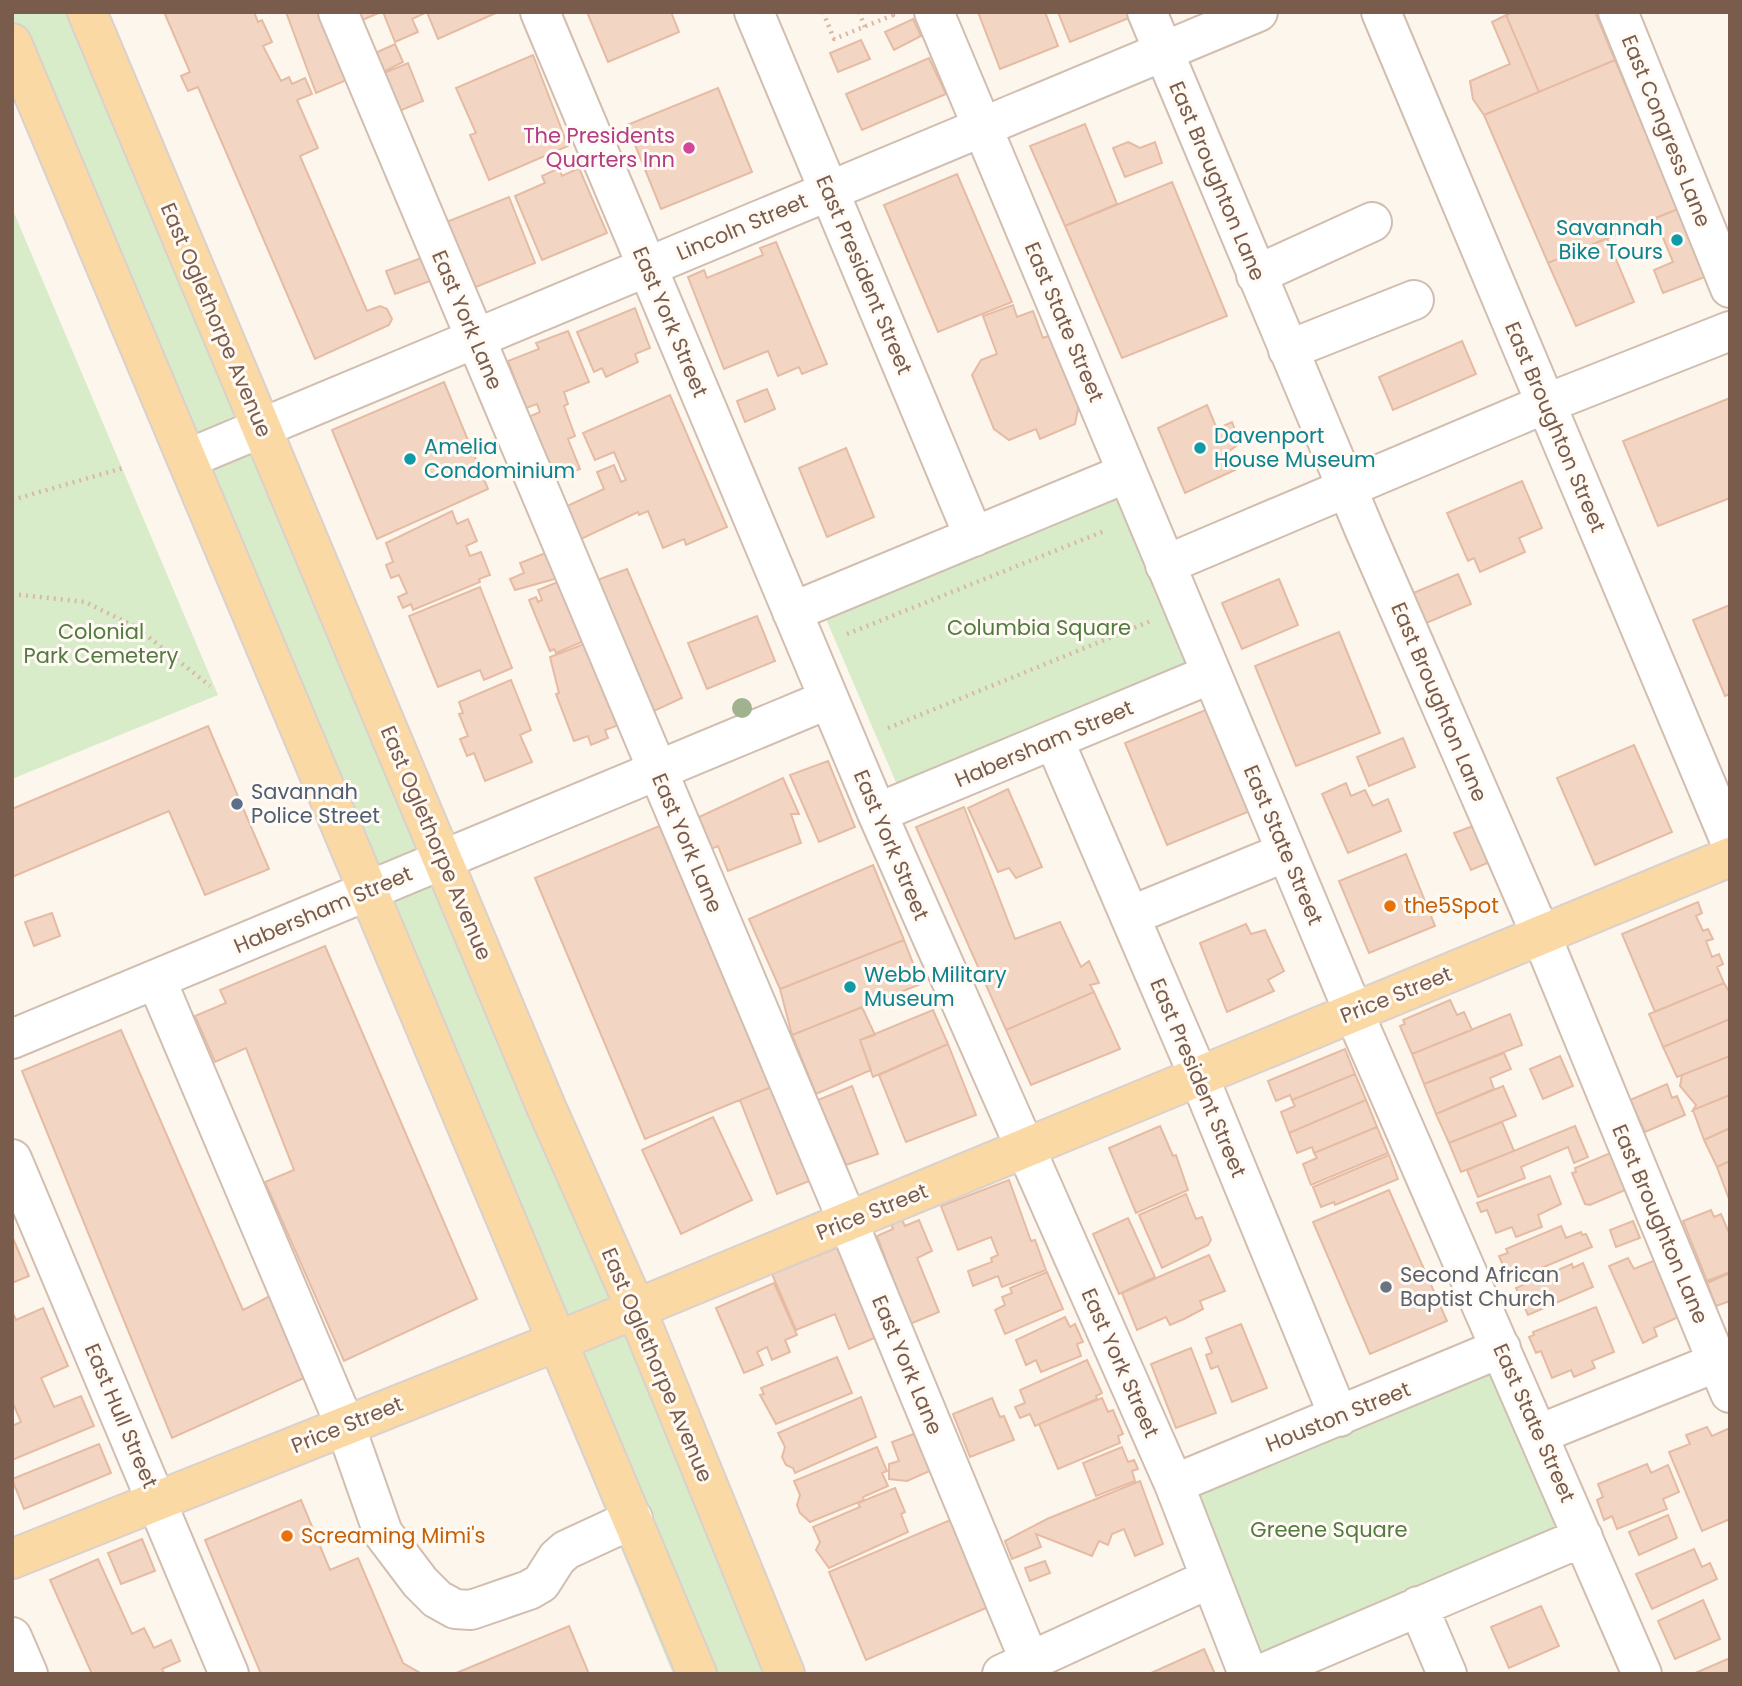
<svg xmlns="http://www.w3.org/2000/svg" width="1742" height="1686" font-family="Poppins,sans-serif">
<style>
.green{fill:#d8ecc9}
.building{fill:#f3d5c3;stroke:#e6bba3;stroke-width:2}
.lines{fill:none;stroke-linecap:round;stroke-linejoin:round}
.minor-casing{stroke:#d1beb0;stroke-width:42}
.major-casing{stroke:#dad1cd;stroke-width:42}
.path{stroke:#d9b8a5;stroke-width:4.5;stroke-dasharray:2 5;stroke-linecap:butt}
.minor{stroke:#fff;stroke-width:38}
.major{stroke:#fbd9a5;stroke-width:38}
.tree{fill:#a0b28e}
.hotel-dot{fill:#d1479c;stroke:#fffaf3;stroke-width:2.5}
.culture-dot{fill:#0f9aa8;stroke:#fffaf3;stroke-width:2.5}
.service-dot{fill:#5c6f8a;stroke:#fffaf3;stroke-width:2.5}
.food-dot{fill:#e8710a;stroke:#fffaf3;stroke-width:2.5}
.worship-dot{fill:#6b7280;stroke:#fffaf3;stroke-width:2.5}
.labels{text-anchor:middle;stroke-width:6;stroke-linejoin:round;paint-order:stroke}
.street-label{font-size:21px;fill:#7a5c4d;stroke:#fffaf3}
.hotel-label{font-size:21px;fill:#b23c85;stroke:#fffaf3;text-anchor:end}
.culture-label{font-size:21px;fill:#0d838f;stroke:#fffaf3;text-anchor:start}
.park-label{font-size:21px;fill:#537a41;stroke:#fffaf3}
.service-label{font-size:21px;fill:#4e5e75;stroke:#fffaf3;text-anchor:start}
.food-label{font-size:21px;fill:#c56008;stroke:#fffaf3;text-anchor:start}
.worship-label{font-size:21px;fill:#5b616d;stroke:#fffaf3;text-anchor:start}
</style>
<rect width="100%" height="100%" fill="#fdf6ec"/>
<!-- green -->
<path class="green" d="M12,12H92L795,1674H673L12,77Z
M12,208L218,695L12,779Z
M1120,494L1192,662L898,787L826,619Z
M1491,1368L1559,1528L1257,1654L1189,1495Z"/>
<!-- building -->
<path class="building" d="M164,12H254L258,22L262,20L272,42L263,46L281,81L289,77L292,84L305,78L312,94L297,100L318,148L300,156L367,311L380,306L387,309L392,319L389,325L315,359L198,87L188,91L181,76L190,72Z
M286,12H322L349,79L316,93Z
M356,12H381L360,21Z
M383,12H498L438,39L427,12L412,19L418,32L395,42Z
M587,12H671L679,32L608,62Z
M978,12H1045L1058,46L1000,69Z
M1058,12H1127L1129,18L1070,42Z
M1513,12H1595L1615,60L1539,92L1506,15Z
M1506,15L1539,92L1484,115L1473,99L1470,81L1510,64L1492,22Z
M913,19L921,36L894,50L885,32Z
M861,40L870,59L838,72L830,53Z
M395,44L403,62L381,73L373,54Z
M533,55L568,146L489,180L470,135L476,133L456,88Z
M929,58L946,94L862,130L846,94Z
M1615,60L1678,209L1548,263L1484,115Z
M408,63L423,101L397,112L382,74Z
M718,88L752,172L661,209L627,125Z
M1085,124L1117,204L1065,226L1030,146Z
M1128,142L1140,148L1155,142L1162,163L1125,177L1113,148Z
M559,168L562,176L579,168L607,233L542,260L515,196L545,183L542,176Z
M957,174L1012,302L938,332L884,205Z
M1172,182L1227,316L1122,358L1065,226Z
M509,197L535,263L471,289L444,223Z
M1678,209L1705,277L1663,293L1654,270L1673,262L1655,218Z
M1607,238L1634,302L1576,326L1548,263Z
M776,242L827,364L802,374L799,367L778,376L768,351L724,369L688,277L704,270L707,278L763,255L760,248Z
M424,257L433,280L395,294L386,271Z
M1013,305L1017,317L1033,311L1043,338L1053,334L1079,404L1075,424L1040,439L1036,429L1009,440L994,429L972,375L981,360L997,354L983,316Z
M635,308L650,348L635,354L638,362L606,377L602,368L594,372L577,332Z
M568,331L589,382L564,392L568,404L564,406L575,436L568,439L580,469L549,481L524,419L540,412L537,404L526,408L508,361L539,349L536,343Z
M1462,341L1476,374L1393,410L1379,377Z
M444,382L488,489L377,539L332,430Z
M767,389L775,409L745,422L737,401Z
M670,395L727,527L686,545L684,539L663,548L648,511L639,515L638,512L579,540L565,507L604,489L597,472L614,465L621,482L626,480L614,452L595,460L583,433Z
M1730,398V498L1658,526L1623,441Z
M1207,405L1217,429L1232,422L1240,443L1228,452L1235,470L1185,493L1158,428Z
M846,448L874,517L827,537L799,468Z
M1522,481L1542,528L1519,538L1525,552L1480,572L1474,558L1468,561L1447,513Z
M452,511L457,524L468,519L477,541L466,546L470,556L481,552L490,575L479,579L480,582L413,610L411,604L403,608L398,597L407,593L399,575L391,578L386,565L393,562L386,543Z
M548,552L558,578L515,590L510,579L524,573L520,563Z
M627,569L682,698L654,711L597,580Z
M1458,574L1471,604L1424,624L1411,594Z
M1279,579L1298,625L1242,649L1222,603Z
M560,581L584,641L556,653L554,649L550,651L529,600L536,597L538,602L542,600L538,590Z
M480,587L512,668L484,680L480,670L438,687L409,616Z
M1730,605V694L1725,696L1693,620Z
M757,616L775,661L707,689L688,643Z
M1339,632L1380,733L1296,766L1255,666Z
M587,643L619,725L605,730L608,738L591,745L588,736L574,741L556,694L559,693L550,657Z
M511,680L531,730L520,735L532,762L485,781L474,753L467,756L460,739L468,736L459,714L463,713L459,702Z
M1208,709L1250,811L1167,845L1125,743Z
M208,726L269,869L205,895L169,811L12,877V809Z
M1403,738L1415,767L1369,786L1357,757Z
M1634,745L1672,832L1595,865L1557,778Z
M828,761L855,827L819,842L790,775Z
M783,778L799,814H791L801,843L728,871L718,846L711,849L699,817Z
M1346,783L1351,796L1365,790L1373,806L1388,799L1401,831L1348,853L1322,794Z
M1008,789L1042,867L1016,878L1009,868L998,872L968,808Z
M964,807L1015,939L1060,922L1081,967L1089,961L1099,983L1090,985L1094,992L1006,1030L916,827Z
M664,824L774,1086L645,1139L535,878Z
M1478,824L1492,861L1471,870L1454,833Z
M1406,854L1435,926L1369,953L1339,881Z
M873,865L904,940L780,989L749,919Z
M1698,902L1702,913L1696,916L1703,931L1708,929L1713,939L1706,941L1712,957L1719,954L1723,964L1717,967L1724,983L1655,1012L1622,934Z
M52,913L60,936L34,946L25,922Z
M1246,924L1251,934L1265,930L1284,971L1268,980L1274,991L1227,1012L1200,943Z
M904,940L921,984L792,1035L780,989Z
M325,946L477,1299L344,1361L265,1182L294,1170L246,1048L215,1062L195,1016L226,1003L220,990Z
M1724,983L1730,993V1019L1663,1047L1649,1014Z
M1094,992L1120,1049L1031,1085L1006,1030Z
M1450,1000L1457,1015L1464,1012L1472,1030L1412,1054L1400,1026L1405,1024L1403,1020Z
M862,1007L875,1035L860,1040L871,1070L816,1094L792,1035Z
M933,1010L948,1044L873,1077L860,1040Z
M1510,1014L1522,1045L1424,1084L1412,1054Z
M1730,1019V1056L1677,1077L1663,1047Z
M121,1030L243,1310L270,1296L304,1378L172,1438L22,1071Z
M948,1044L976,1115L906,1142L879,1075Z
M1345,1049L1355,1074L1292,1100L1290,1095L1276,1101L1268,1081Z
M1504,1053L1511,1069L1490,1078L1494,1089L1436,1114L1424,1084Z
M1560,1056L1573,1086L1543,1099L1530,1069Z
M1730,1056V1095L1693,1110L1696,1105L1680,1086L1682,1075Z
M1355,1074L1366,1100L1289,1133L1281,1112L1295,1106L1292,1100Z
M1667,1084L1672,1098L1677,1096L1685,1115L1645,1132L1630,1100Z
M774,1086L812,1180L777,1194L740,1100Z
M852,1086L878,1154L846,1165L818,1100Z
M1503,1086L1516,1116L1449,1143L1436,1114Z
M1730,1095V1128L1704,1140L1693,1110Z
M1366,1100L1377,1127L1314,1153L1312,1147L1297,1153L1289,1133Z
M713,1117L752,1200L681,1234L642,1150Z
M1502,1122L1514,1151L1461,1172L1449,1143Z
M1160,1126L1173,1156L1176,1155L1188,1190L1136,1213L1109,1148Z
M1575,1126L1588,1157L1574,1163L1568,1147L1521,1167L1525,1178L1478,1197L1467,1170Z
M1377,1127L1388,1153L1311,1185L1303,1164L1317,1158L1314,1153Z
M1730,1128V1161L1717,1167L1704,1140Z
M1615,1151L1630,1188L1590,1205L1585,1204L1572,1173L1576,1172L1575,1168Z
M1389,1155L1398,1179L1335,1205L1334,1202L1321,1207L1313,1187Z
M1730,1161V1198L1729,1199L1717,1167Z
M1550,1176L1561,1204L1538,1215L1542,1227L1516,1237L1512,1227L1496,1233L1487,1210L1481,1212L1477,1203Z
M1009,1180L1031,1241L1035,1240L1046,1270L1002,1287L998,1276L973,1286L968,1271L992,1262L991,1258L998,1255L991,1237L958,1250L941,1206Z
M1389,1190L1447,1321L1370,1354L1313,1222Z
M1186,1194L1196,1219L1202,1217L1211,1240L1208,1245L1162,1268L1139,1215Z
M1711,1210L1714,1217L1721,1214L1730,1235V1272L1707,1281L1683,1221Z
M1128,1218L1155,1277L1119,1294L1093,1234Z
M902,1220L905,1226L919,1220L932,1251L917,1258L939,1312L910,1324L877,1236L893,1229L891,1224Z
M1633,1221L1640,1238L1616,1247L1610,1230Z
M1561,1226L1566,1238L1581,1232L1582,1235L1586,1234L1592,1247L1510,1281L1499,1256L1508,1253L1506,1249Z
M12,1236L29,1276L12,1283Z
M844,1245L879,1336L849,1349L835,1314L796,1330L772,1274Z
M1209,1255L1225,1291L1200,1301L1203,1309L1184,1319L1170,1325L1166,1317L1137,1330L1122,1293Z
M1628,1258L1634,1269L1658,1259L1683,1315L1654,1328L1657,1336L1643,1343L1609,1266Z
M1583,1263L1593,1287L1528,1315L1516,1288L1572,1264L1573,1268Z
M1047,1272L1063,1309L1005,1334L995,1310L1005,1305L1002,1297L1012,1293L1010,1288Z
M1730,1273V1301L1716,1306L1707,1283Z
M774,1283L797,1335L785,1340L790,1352L772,1360L767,1347L757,1352L763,1365L744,1373L716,1308Z
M1596,1307L1614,1352L1592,1361L1595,1368L1574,1377L1571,1370L1552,1378L1541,1351L1536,1353L1529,1337L1534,1335L1533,1332Z
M43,1308L68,1366L41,1378L54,1407L81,1396L94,1426L12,1460V1426L21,1422L12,1401V1311L16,1320Z
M1065,1317L1070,1327L1075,1324L1083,1342L1077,1344L1081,1356L1041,1372L1036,1360L1026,1365L1016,1340Z
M1241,1324L1267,1388L1232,1402L1218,1366L1211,1369L1206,1355L1212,1353L1206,1338Z
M1191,1348L1216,1413L1176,1428L1151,1364Z
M837,1357L852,1393L776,1424L760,1395L764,1394L761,1388Z
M1087,1360L1102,1393L1096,1396L1097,1399L1035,1426L1030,1414L1020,1418L1015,1407L1025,1403L1020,1390Z
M861,1397L876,1437L795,1473L793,1468L786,1465L782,1457L785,1447L778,1433Z
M992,1398L1000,1417L1004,1416L1014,1440L970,1457L953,1414Z
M1102,1398L1108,1412L1113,1410L1123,1434L1118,1436L1120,1443L1058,1469L1039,1424Z
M1707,1427L1712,1436L1730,1428V1519L1702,1531L1669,1452L1690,1444L1686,1435Z
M916,1433L932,1470L907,1481L889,1479V1464L899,1461L892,1442Z
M99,1444L111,1473L24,1509L12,1479Z
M877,1447L887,1471L882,1473L888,1486L863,1497L864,1500L810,1522L800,1513L797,1505L800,1495L794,1481Z
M1122,1447L1128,1462L1134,1460L1138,1469L1132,1471L1135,1481L1096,1496L1083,1463Z
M1647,1464L1651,1473L1668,1465L1679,1492L1663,1499L1667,1509L1617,1529L1612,1516L1604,1520L1597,1500L1603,1497L1598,1484Z
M1140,1481L1163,1544L1135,1556L1124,1529L1112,1534L1108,1545L1099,1541L1092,1556L1036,1534L1041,1547L1012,1559L1005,1541L1047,1519Z
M895,1488L905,1512L901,1514L908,1532L829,1568L816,1550L820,1542L813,1527L860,1507L858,1503Z
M301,1500L330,1570L358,1558L403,1663L422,1674H261L205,1540Z
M1668,1515L1677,1538L1639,1555L1629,1532Z
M955,1518L993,1605L866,1660L829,1572Z
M142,1539L155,1571L121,1584L108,1553Z
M1694,1549L1702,1567L1710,1563L1717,1579L1652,1609L1636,1574Z
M98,1559L132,1634L144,1628L154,1648L171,1640L180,1661L162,1669L164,1673L92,1674L50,1580Z
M1045,1561L1050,1573L1030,1581L1025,1568Z
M1703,1600L1720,1639L1675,1659L1658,1621Z
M1541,1606L1559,1646L1509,1668L1491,1627Z
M569,1626L589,1674H454Z
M1204,1649L1215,1674H1149Z
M1730,1658V1674H1693Z"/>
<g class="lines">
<defs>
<path id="minor" d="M338,12L848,1222L1035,1674
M540,12L877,813L1174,1484L1248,1674
M754,12L974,537
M934,12L1354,1013L1642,1674
M1147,12L1365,531L1541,935L1730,1393
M1381,12L1730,841
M1618,12L1730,288
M1256,275L1372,222
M1288,350L1414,300
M187,459L1258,12
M1165,565L1545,404L1730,331
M792,612L1127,473
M1054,740L1199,1077L1339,1417
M877,813L1211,674
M1130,916L1286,852
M156,979L345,1425L383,1533L420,1582L437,1599L455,1609L471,1610L529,1590L541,1583L557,1558L566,1550L633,1519
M12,1039L829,699
M12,1159L229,1674
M1539,1434L1730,1357
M1174,1484L1501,1348
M1418,1606L1447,1674
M12,1637L28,1674
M1002,1674L1209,1579
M1261,1674L1583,1537"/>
<path id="major" d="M87,12L547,1109L636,1309L785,1674
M12,43L697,1674
M12,1559L558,1341L1730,857"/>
</defs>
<!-- minor casing -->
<use href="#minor" class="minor-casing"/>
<!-- major casing -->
<use href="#major" class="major-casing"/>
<!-- path -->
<path class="path" d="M823,12L834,39L893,15L891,12
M859,12L865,27
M12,500L123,468
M12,594L85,602L136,627L210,686
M847,634L1107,530
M888,728L1151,621"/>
<!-- minor -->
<use href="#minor" class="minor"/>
<!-- major -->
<use href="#major" class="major"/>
</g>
<!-- trees -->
<circle class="tree" cx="742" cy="708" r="10"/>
<!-- markers -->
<circle class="hotel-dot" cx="689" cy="148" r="7"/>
<g class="culture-dot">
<circle cx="1677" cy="240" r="7"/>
<circle cx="1200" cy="448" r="7"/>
<circle cx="410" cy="459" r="7"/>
<circle cx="850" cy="987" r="7"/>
</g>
<circle class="service-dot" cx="237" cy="804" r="7"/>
<g class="food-dot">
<circle cx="1390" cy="906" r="7"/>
<circle cx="287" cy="1536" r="7"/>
</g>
<circle class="worship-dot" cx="1386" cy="1287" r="7"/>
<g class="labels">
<!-- street labels -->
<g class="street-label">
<text transform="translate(1666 131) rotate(68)" y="7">East Congress Lane</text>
<text transform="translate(1217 181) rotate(67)" y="7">East Broughton Lane</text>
<text transform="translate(742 227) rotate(-23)" y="7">Lincoln Street</text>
<text transform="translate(864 275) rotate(67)" y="7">East President Street</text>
<text transform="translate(216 320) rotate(67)" y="7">East Oglethorpe Avenue</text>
<text transform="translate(467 320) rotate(67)" y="7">East York Lane</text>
<text transform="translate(670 322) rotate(67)" y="7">East York Street</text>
<text transform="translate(1064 322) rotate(67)" y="7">East State Street</text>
<text transform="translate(1555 427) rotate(67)" y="7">East Broughton Street</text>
<text transform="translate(1439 702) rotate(67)" y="7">East Broughton Lane</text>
<text transform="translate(1044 744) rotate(-23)" y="7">Habersham Street</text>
<text transform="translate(436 843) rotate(67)" y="7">East Oglethorpe Avenue</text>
<text transform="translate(687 843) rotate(67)" y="7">East York Lane</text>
<text transform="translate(891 845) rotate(67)" y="7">East York Street</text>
<text transform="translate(1283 845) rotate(67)" y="7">East State Street</text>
<text transform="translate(323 910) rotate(-23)" y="7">Habersham Street</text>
<text transform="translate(1396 995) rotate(-22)" y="7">Price Street</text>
<text transform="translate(1198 1078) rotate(67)" y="7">East President Street</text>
<text transform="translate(872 1212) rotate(-22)" y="7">Price Street</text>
<text transform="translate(1660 1224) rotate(67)" y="7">East Broughton Lane</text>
<text transform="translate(1120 1363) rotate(66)" y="7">East York Street</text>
<text transform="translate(657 1365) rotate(67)" y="7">East Oglethorpe Avenue</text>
<text transform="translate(907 1365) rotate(67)" y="7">East York Lane</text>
<text transform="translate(121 1416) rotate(67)" y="7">East Hull Street</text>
<text transform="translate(1338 1417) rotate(-22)" y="7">Houston Street</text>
<text transform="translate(1534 1423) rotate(66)" y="7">East State Street</text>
<text transform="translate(347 1425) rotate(-22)" y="7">Price Street</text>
</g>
<!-- hotel labels -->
<g class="hotel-label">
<text x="675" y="143">The Presidents<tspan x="675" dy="24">Quarters Inn</tspan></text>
</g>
<!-- culture labels -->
<g class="culture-label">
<text x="1663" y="235" text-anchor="end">Savannah<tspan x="1663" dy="24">Bike Tours</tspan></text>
<text x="1214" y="443">Davenport<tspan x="1214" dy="24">House Museum</tspan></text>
<text x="424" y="454">Amelia<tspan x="424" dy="24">Condominium</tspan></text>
<text x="864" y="982">Webb Military<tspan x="864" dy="24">Museum</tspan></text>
</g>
<!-- park labels -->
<g class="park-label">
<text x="1039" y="635">Columbia Square</text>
<text x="101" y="639">Colonial<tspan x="101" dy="24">Park Cemetery</tspan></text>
<text x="1329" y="1537">Greene Square</text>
</g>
<!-- service labels -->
<g class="service-label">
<text x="251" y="799">Savannah<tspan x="251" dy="24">Police Street</tspan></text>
</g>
<!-- food labels -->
<g class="food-label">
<text x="1404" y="913">the5Spot</text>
<text x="301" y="1543">Screaming Mimi's</text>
</g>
<!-- worship labels -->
<g class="worship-label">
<text x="1400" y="1282">Second African<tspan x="1400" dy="24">Baptist Church</tspan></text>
</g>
</g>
<!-- border -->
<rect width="1742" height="1686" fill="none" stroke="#7a5c4d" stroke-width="28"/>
</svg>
